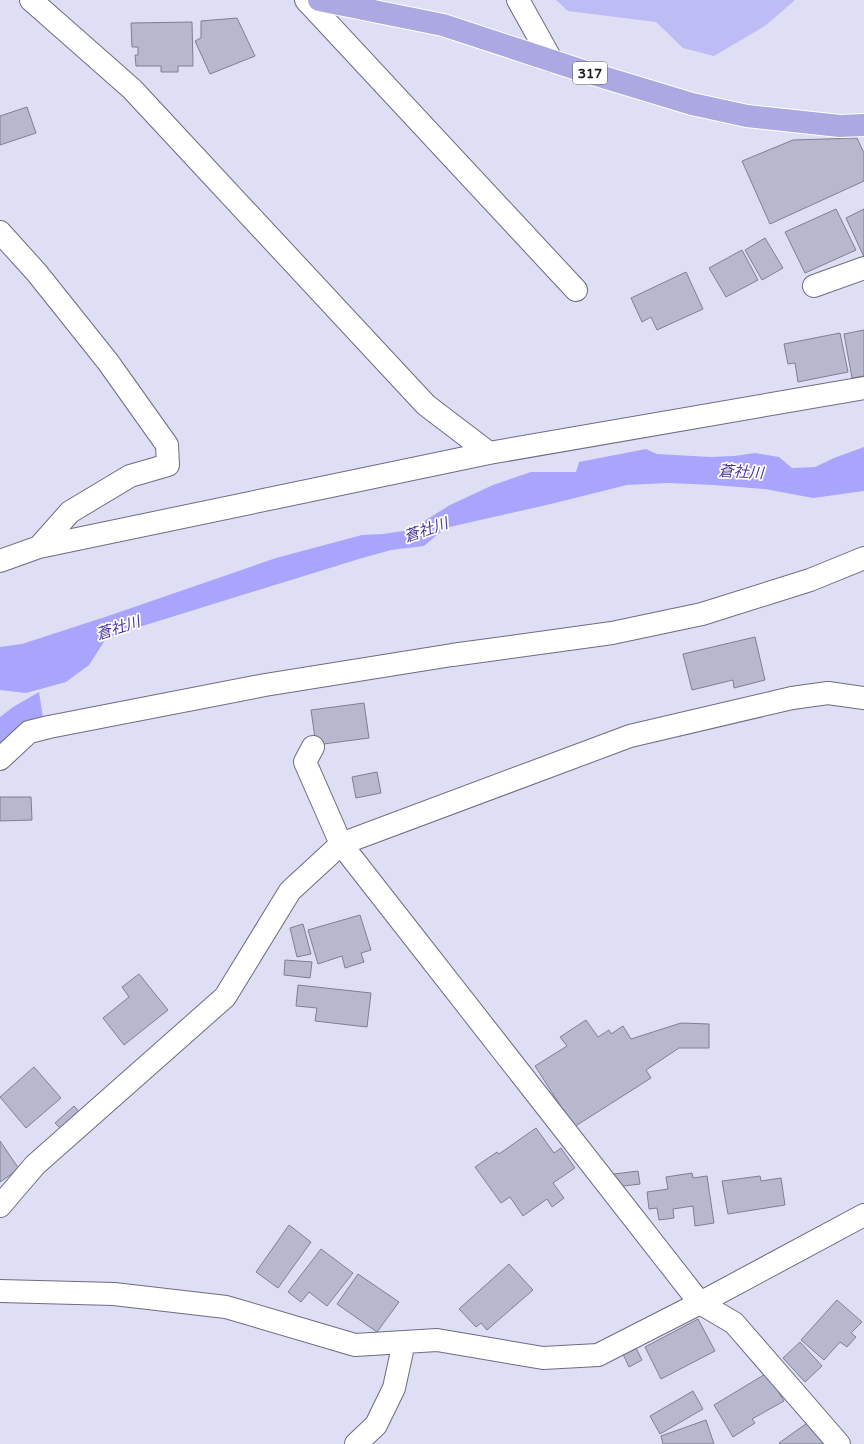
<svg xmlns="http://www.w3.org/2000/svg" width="864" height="1444" font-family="'Varela Round','Noto Sans JP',sans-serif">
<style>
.green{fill:#bdbcf5}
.water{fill:#aaa5fc}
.building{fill:#b7b7cd;stroke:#7f7f94}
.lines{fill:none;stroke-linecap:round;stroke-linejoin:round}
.minor-casing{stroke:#6d6c81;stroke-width:24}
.trunk-casing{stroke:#fff;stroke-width:24}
.minor{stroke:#fff;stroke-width:22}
.trunk{stroke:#aba8e2;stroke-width:22}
.labels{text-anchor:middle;stroke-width:3.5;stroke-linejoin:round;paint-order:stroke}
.shield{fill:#fff;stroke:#5f5f64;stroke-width:1}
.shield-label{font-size:13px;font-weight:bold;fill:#1a1a22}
.water-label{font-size:15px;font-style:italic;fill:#473598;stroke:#fff}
</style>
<rect width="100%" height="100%" fill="#dedef5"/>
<!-- green -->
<path class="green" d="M556,0H795L765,26L714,56L683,48L656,22L568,11Z"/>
<!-- water -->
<path class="water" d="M864,447V491L813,498L765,489L713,485L668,483L627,485L551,504L445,528L424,546L391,550L362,558L107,637L89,665L66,682L26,693L0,690V647L22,644L108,616L276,558L362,535L383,534L410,530L450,505L493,485L531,472H576L579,462L646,449L657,454L710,457L734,456L755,453L779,457L792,468L815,467L834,458Z
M39,692L43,718L0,744V717L13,707Z"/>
<!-- building -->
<path class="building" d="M237,18L255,56L210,74L195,41L201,38V21Z
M192,22L193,66H178V72H161V66H136L135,55H138V47H132L131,23Z
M27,107L36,133L0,145V116Z
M857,138L864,153V181L770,224L742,161L793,140Z
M836,209L856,250L805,273L785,232Z
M864,209V257L846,218Z
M765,238L783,268L762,280L745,250Z
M742,250L758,280L726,297L709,268Z
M686,272L703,309L657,330L651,317L642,322L631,298Z
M864,330V376L852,378L844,334Z
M840,333L848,372L798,382L795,363L788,364L784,344Z
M755,637L765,680L734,688L733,680L692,690L683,654Z
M364,703L369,738L316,745L311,710Z
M377,772L381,793L356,798L352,777Z
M0,797H31L32,820L0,821Z
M360,915L371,950L361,953L364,962L345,968L342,956L318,964L308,930Z
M303,924L311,954L297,957L290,928Z
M285,960L312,962L310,978L284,975Z
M139,974L168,1010L124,1045L103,1018L129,997L122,987Z
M298,985L371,993L367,1027L315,1021L317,1008L296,1006Z
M586,1020L598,1037L609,1030L611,1034L623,1026L631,1039L681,1023L709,1024V1048H679L646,1070L651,1078L574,1127L535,1066L567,1046L560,1037Z
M34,1067L61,1098L26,1128L0,1097Z
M74,1106L85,1118L66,1134L55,1123Z
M536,1128L554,1153L561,1148L575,1168L553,1183L564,1198L552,1207L547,1199L523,1216L510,1197L501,1203L475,1167L497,1152L499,1154Z
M0,1141L19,1169L0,1182Z
M638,1171L640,1184L616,1187L614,1174Z
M692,1173L693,1178L707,1176L714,1223L695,1226L693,1206L673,1209L674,1218L659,1220L657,1208L649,1209L647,1192L668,1189L666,1177Z
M760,1176L761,1181L781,1178L785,1205L728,1214L722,1181Z
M289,1225L311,1242L278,1288L256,1272Z
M321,1249L353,1273L327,1306L309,1292L301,1302L288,1292Z
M509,1264L533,1290L487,1330L481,1323L476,1327L459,1309Z
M358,1274L399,1302L377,1332L337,1304Z
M837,1300L862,1322L851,1333L856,1337L847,1347L840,1342L824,1360L801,1340Z
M698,1319L715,1351L661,1379L645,1347Z
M800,1342L822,1366L805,1382L783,1358Z
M636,1348L642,1360L629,1367L623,1354Z
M767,1373L784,1401L752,1419L755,1423L733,1437L714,1405Z
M693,1391L703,1409L660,1434L650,1416Z
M706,1420L714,1444H663L661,1436Z
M810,1421L827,1444H780L779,1443Z"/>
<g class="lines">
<defs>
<path id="minor" d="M31,0L132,89L426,405L489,453
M306,0L576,290
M518,0L552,61
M0,232L37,273L108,362L167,445L168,465L130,476L70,512L39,547
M814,286L864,268
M0,561L39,547L489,453L864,388
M313,747L305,762L341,844L700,1303L734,1323L839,1444
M0,759L29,732L49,727L265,685L452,655L612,633L702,614L810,580L864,558
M0,1206L35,1165L225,997L290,891L341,844L630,736L792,698L828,693L864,698
M0,1291L114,1294L226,1307L355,1345L437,1340L543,1358L598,1355L700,1303L864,1215
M356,1444L376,1425L394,1388L404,1342"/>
<path id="trunk" d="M319,0L443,25L583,71L692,104L747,116L840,126L864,125"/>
</defs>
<!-- minor casing -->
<use href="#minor" class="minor-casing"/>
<!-- trunk casing -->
<use href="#trunk" class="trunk-casing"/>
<!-- minor -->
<use href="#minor" class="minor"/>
<!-- trunk -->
<use href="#trunk" class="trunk"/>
</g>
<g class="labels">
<!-- shield labels -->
<rect class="shield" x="573" y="62" width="34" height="22" rx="3"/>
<g class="shield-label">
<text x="590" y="78">317</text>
</g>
<!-- water labels -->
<g class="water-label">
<text transform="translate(741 472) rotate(3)" y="5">蒼社川</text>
<text transform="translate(426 530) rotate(-19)" y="5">蒼社川</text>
<text transform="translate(118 628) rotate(-18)" y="5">蒼社川</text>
</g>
</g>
</svg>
